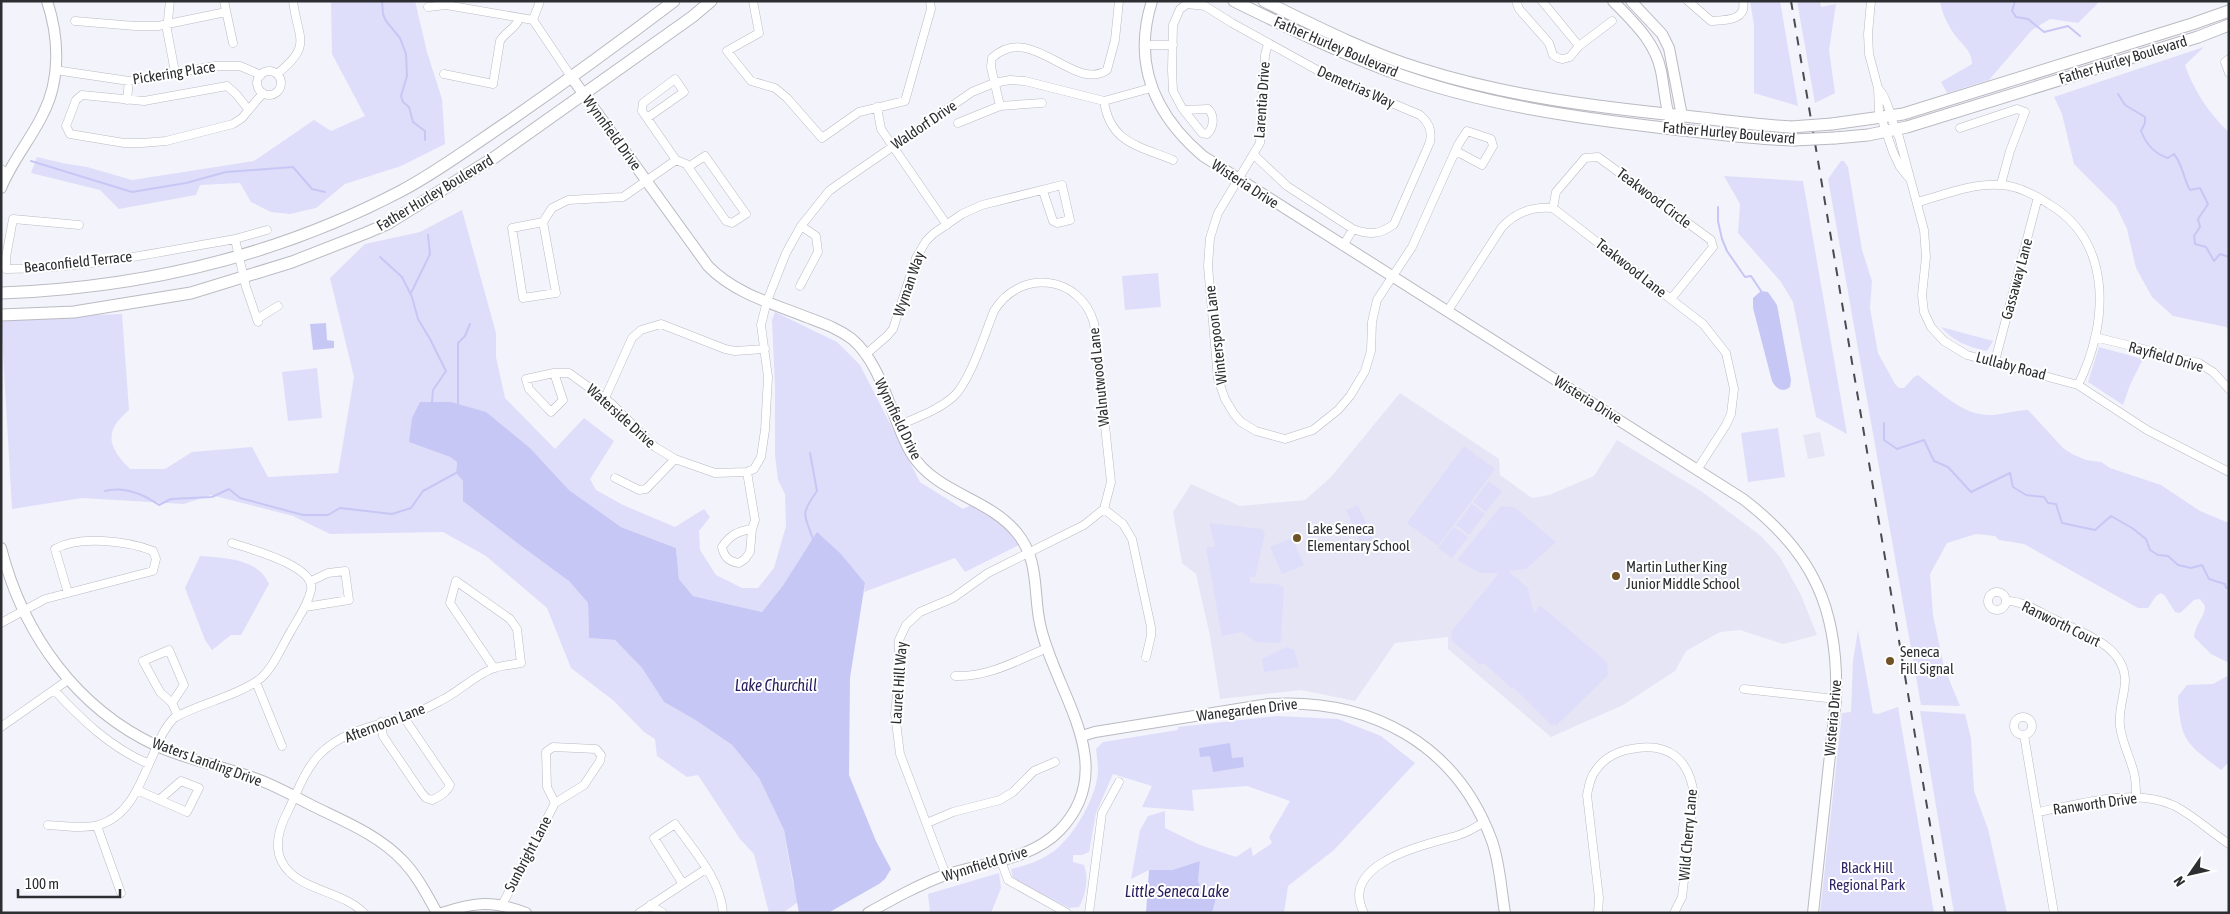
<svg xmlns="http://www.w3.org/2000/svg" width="2230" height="914" font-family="'Asap Condensed',sans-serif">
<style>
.built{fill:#e5e5f5}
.green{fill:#dedefa}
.water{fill:#c7c7f5}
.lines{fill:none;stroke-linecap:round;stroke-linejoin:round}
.stream{stroke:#c7c7f5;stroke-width:2}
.minor-casing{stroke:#babac2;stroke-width:9}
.tertiary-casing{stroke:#babac2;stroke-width:12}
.secondary-casing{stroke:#babac2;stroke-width:13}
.minor{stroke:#fff;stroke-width:8}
.tertiary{stroke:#fff;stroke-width:10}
.secondary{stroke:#fff;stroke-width:11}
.rail{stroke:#4b4c50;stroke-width:2;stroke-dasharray:9 9;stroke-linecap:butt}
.secondary-bridge-casing{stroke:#babac2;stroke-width:13;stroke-linecap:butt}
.secondary-bridge{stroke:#fff;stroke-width:11}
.poi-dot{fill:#6f5225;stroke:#fff;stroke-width:2}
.labels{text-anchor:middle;stroke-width:4;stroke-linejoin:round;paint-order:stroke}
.street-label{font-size:15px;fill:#2d2e31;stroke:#fff}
.poi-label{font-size:15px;fill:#2d2e31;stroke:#fff;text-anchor:start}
.park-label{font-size:15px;fill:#2f2567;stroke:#fff}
.water-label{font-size:16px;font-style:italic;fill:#271b5c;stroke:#fff}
</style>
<rect width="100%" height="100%" fill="#f3f3fc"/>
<!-- built -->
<path class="built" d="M1400,393L1499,459L1500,475L1532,498L1549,495L1594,476L1617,440L1701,491L1761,536L1780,557L1801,595L1817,635L1783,644L1740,630L1720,632L1686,651L1675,671L1623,705L1551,737L1448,649V637L1395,643L1355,701L1301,690L1220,699L1210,636L1196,574L1182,563L1173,512L1191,484L1240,506L1305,500L1331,477Z
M1820,432L1825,456L1808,459L1803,435Z"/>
<!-- green -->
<path class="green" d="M331,1H415L427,52L442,99L445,144L401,166L345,184L316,208L290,214L271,212L251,202L240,183L200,185L196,195L119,209L100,190L31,173L37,157L62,163L87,167L132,180L254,161L314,120L331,131L365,116L332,54Z
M1750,1H1780L1798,106L1754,93V25Z
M1797,1H1820L1821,7L1836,4L1829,50L1835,93L1815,103Z
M1940,1H2098V3L2078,23L2050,19L2032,30L1989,80L1947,93L1941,82L1972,64C1972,50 1962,45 1954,34C1947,23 1942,14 1940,1Z
M2204,47L2185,65C2193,89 2210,115 2229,132V330L2226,327L2173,316L2152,297L2136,268L2127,229L2116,206L2074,164L2062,114L2054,97Z
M1841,161H1844L1848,167L1862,250L1872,281L1870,308L1878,353L1895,384L1899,388H1904L1914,377L1918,375C1940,392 1964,417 1993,415C2005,414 2016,410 2028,410L2063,448L2072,454L2086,460L2101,462L2110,468L2161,485L2200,511L2229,523V663L2211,654L2194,637C2195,624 2205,617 2205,606L2200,599L2194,600L2180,613L2175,612L2165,596L2161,593L2156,596L2148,608H2138L2024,544L1999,540L1995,536L1976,534L1947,543L1930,574L1933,615L1944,667L1960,706L1921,705L1828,179Z
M1724,176L1803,181L1847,434L1816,417L1793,302L1781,282L1738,233L1740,204Z
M462,210L496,333V357L505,398L555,449L584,418L614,441L590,479L596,490L623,505L675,527L704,509L710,517L699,531L700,550L716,575L742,588H758L774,568L786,526L785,494L778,480L775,455V387L772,320L775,312L837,342L860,365L920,482L963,509L977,502L1023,543L965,572L955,558L864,592L865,583L784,584L762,612L693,596L679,579L676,548L621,527L569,490L531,449L409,442L450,457L457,462L456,473L463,481L569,581L588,603L589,638L615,640L642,668L664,702L697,721L732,745L759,778L784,830L792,879L798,902L783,913H769L754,854L740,839L698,775L687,777L657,756L655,739L644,732L614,701L571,668L547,608L486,556L443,532L330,534L293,516L211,495L184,504L82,498L12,509L1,319L122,314L129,410C103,432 108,447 130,469H165L192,452L252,447L268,477L338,473L354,377L330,278L365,244L420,232Z
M1158,273L1161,307L1125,310L1122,276Z
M1941,327L1993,341L1987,351C1969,347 1954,342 1941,327Z
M2099,347L2143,359L2130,385L2123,405L2088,382Z
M317,368L322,418L288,421L282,372Z
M1778,428L1785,477L1748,482L1741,433Z
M1464,446L1495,469L1438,546L1407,523Z
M1489,481L1502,491L1486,512L1473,502Z
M1472,504L1485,514L1469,535L1456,525Z
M1358,505L1375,543L1363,548L1346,510Z
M1501,506L1514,507L1556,542L1526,569L1508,571L1528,588L1534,614L1540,605L1607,662L1608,675L1556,726L1554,723L1552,726L1513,687L1511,688L1485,664H1479L1452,641L1451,632L1499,573H1480L1457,560Z
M1209,523L1262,529L1265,533L1255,577L1249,576L1251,583L1277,584L1284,587L1281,643L1256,642L1242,632L1222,636L1206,548L1215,546Z
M1454,527L1468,537L1452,558L1438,548Z
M1292,538L1304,565L1282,574L1270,547Z
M200,556C224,558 258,558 269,584L241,635H231L212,650L205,640L185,588Z
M1858,630L1873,713L1878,714L1898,707L1934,913H1820L1842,713L1851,712L1853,661Z
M1287,647L1294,650L1299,667L1264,672L1262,659Z
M2229,675V762L2221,770C2187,744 2180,741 2178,696L2187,685L2213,684Z
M1920,711L1965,714L1971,738L1974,791L1988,829L2007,913H1954Z
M1277,716L1338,719L1381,736L1415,763L1334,850L1288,886L1284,913H1212L1217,895L1203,893L1198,881L1200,861L1172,870H1149L1131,879L1140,830L1148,816L1165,811V828L1200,845L1236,857L1251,847L1253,856L1272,843L1269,837L1290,801L1247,786L1192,790L1194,811L1142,807L1152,786L1113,774L1096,813L1089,852L1082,855H1073V862L1084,865C1089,878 1086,894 1079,907L1069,908L1013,879L1011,869C1025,866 1042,860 1054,851C1074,836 1096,798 1098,772C1098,765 1097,757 1096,749L1103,742L1178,730V727Z
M999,873L1001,888L991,913H930L928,894Z"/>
<!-- water -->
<path class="water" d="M1761,291L1768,292L1777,305L1791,380L1790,387C1783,393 1776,389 1772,381L1753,308V298Z
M326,323L327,340L334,341V348L313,350L310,324Z
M420,402H451L486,412L531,449L569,490L621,527L676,548L679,579L693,596L762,612L784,584L817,532L840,553L865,583L850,678L849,775L876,841L891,869L885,879L879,884L828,913H799L784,830L759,778L732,745L697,721L664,702L642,668L615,640L589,638L588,603L569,581L516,542L463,501V481L456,473L457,462L450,457L409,442L412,418Z
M1230,743L1232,758L1243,757L1244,767L1213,772L1210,756L1200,757L1199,748Z
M1200,861L1198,881L1203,893L1217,895L1212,913H1146L1149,870H1172Z"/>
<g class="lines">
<!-- stream -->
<path class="stream" d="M382,1L383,14L386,21L400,38L406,54L407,76L401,96L403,102L409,107L413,122L425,131V140
M2015,1L2012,11L2016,17L2028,19L2044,32L2068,26L2080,36
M2118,94L2125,105L2145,117V123L2141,131C2146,144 2155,154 2168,158L2174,154C2183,165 2183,178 2190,190L2200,188L2208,204L2198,219L2200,227L2194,236L2195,244L2206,247L2214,261L2220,254L2229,257
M31,161L132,192L186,183L226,172L293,167L312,189L325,192
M1718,207V221L1722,239L1727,251L1745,277L1751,276L1761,291
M380,257L402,277L412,297L418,319L430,339L446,371L433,390L432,402
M411,293L430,254L428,235
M458,404V343L465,336L470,324
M1884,423V440L1897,449L1924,440L1934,461L1948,467L1971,492L2010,473L2013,487L2026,495L2044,497L2048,503L2056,504L2062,523L2095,530L2111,516L2132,528L2146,539L2150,550L2158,555L2168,556L2178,565L2191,568L2202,565L2209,579L2225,584L2226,588H2229
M810,453L817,491C800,515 804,513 813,539
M105,491C124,486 143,494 159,505L171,499L212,497L229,489L240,498L303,515H328L340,508L392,514L411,508L423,491L456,473"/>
<defs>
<path id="minor" d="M170,1L167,30L175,72
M224,1L233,43
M753,1L759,33L727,51L751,81L775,88L787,98L822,138L859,112L905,101L931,9L930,1
M1516,1L1519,9L1549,43L1553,55L1558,58L1563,59L1570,57L1579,46L1612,21
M1542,1L1579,46
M1688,1L1711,21C1725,20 1747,21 1743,1
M1871,1L1868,34L1869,54L1878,88L1879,111L1893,152L1900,167L1909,178
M428,7L446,5L533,20L572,78
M533,20L540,1
M75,21L135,26H158L226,12
M1268,44L1265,55L1260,143L1218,213L1210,238L1208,266L1218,379L1225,399L1234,414L1241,422L1256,431L1285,439L1313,430L1338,410L1350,396L1365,371L1371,351L1372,322L1377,300L1412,247L1458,145L1467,131L1491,139L1493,146L1482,165L1456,151
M1145,45H1173
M2229,59L2225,62L2229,73
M55,70L129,81L215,66H240L261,75
M257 83a12 12 0 1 1 24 0a12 12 0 1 1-24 0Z
M277,74C313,45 298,40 293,1
M444,74L493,84L500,41C505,32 516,28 519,19
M1878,88C1890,101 1890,121 1899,137L1924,230L1926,257L1922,295L1924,312L1931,327L1944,341L1967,355L2078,385L2147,430L2229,472
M127,100L129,81
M1104,101C1110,143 1139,146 1173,160
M1000,106L991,67L992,58C1031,21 1074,93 1107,70L1115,40L1119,1
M877,107L881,129L947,225
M248,109L236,94L227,86L144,101L82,95L76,100L66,126L70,134L124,143H142L166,141L233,124L242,118L263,93
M1184,110L1208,109C1215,115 1214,128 1207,134L1202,133L1182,108L1173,91L1172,70L1173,25L1180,9L1187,4L1205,6L1232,23L1328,76L1420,115C1429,123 1432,130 1430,142L1394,224C1380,235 1369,235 1353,229L1343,246
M647,118L684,92L675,79L643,103L642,111L676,160L686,164L726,221L732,223L746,214L705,156L688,167
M958,123L1000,106L1042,103
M1960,128L2017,109L2025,112L2010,151L2001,184
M1254,155L1287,186L1353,229
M1,169L8,173
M1918,202C1944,195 1972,183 2000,185C2016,185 2035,195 2049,204C2114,243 2108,325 2078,385
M1553,208L1556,192L1585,158L1598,157L1711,240L1713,247L1671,299
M543,222L556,293L523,298L512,228L543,222L552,208L568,200L623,197L676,160
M79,225L13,219L6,257V269C83,269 159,252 235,239L246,287L258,322
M235,239L267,230
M800,286L818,252L816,236L801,226
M1447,312L1502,227C1516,212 1532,206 1553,208L1703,324L1726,353L1734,389L1731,414L1726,425L1697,470
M257,319L278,306
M2095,337L2199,363L2213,372L2229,389
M865,355L887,336L893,329L916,258L926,241L933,234L962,214L982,205L1062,185L1070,220L1057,223L1053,221L1043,191
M1995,361L2038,197
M554,373L563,400L551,412L529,389L526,379L554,373H569L612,404L655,447L675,459L715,473L747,472L754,469L761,457L765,430L768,377L761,325L767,301L786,253L801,226L829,191L840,183L972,92L994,83L1010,80L1025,81L1104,101L1151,88
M605,398L632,338L641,330L661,324L725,349L735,351L765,349
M898,426C917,417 937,411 953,397C970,382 985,333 994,311C1020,268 1080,275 1094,323L1111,482L1104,509L1084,525L988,573L953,598L920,612L906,625L899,640V675L895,714L900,754L946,875
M747,472L755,520L752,529L750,552L745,559L739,563C729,562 724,557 722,547C730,535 738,531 752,529
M615,478L639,490L646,489L675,459
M1104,509L1123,524L1132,539L1151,627V636L1146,657
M1988 601a9 9 0 1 1 18 0a9 9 0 1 1-18 0Z
M2007,601C2024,601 2041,613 2056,620C2082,633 2124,645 2125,680C2125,695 2118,710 2120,726C2122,743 2130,757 2134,773C2136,781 2136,789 2136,796
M305,607L349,600L345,571L328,573L311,581
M1,623L45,599L153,571L156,559L153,551C128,541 79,535 55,549L68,593
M955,676C989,677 1016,661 1047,648
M256,682L282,746
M1744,689L1836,699
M54,690C82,720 111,748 149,764
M172,703L184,685L169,650L143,661L160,692L172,703L178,716
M2014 726a9 9 0 1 1 18 0a9 9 0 1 1-18 0Z
M381,722L383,736L421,792L426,798L432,800C439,797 447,793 450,785L403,716
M1,727L68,680
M2024,735L2054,913
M137,790L187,812L199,788L181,781L159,800
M2038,812C2081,804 2133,787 2175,806C2194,816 2211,832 2229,844
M927,823L953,812L1000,800L1013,792L1034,771L1055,762
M48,825C64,826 83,829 98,825C130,817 141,781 153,755C158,742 164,728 174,718C200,703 232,698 257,681C273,670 281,647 291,631C298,618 308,605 311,590C316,566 250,549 232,543
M97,826L121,893
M1001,861L1008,880L1067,913
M683,884L706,869
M502,905L555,803L584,785L600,761L601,755L596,749L553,747L546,752L547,787L555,803
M650,905L663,913
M364,913C342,890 297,891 282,862C273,845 280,826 288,811C297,792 305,770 319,755C344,729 380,725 412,714C421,711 431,706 440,701C458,693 477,673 495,668C503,665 512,665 521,663L517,629L510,619L456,581L450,603L494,668
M639,913L683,884L654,838L675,824C694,851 721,880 723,913
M1089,913L1102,813L1119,782
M1364,913C1338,863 1425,845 1456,836C1466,833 1475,828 1484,822
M1598,913L1599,898L1587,795C1589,786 1590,777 1596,770C1604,758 1618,751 1631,749C1669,741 1690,760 1694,796L1682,897L1674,913"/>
<path id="tertiary" d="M1152,1C1132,64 1155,115 1203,156L1743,499C1814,553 1839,610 1836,699L1813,913
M1613,1C1633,22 1655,41 1661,71C1665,91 1665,110 1674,129
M1631,1L1662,34L1669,48L1682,116L1679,121
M572,78L708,266C735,294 774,304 809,318C825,324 839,329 852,339C883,365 891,419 911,453C936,494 988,497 1017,533C1040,561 1033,592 1040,624C1054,692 1122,765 1060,830C1030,861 984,862 945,875C918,885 893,899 868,913
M1,188C12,161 31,139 43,114C61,79 59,37 47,1
M1,548C23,634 76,708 157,746C188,760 222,766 254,778C275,785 295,797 315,807C346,822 380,836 404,862C418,877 427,895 437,913
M1082,736L1095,732L1269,704C1370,698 1456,743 1492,841C1500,864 1501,889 1505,913
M442,913C475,902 493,900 526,913"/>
<path id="secondary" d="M1234,1C1285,26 1336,51 1389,71C1481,105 1577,118 1673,129C1713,133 1753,139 1794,140
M1264,1C1315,26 1366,52 1421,69C1506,96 1596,107 1685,116C1721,120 1755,125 1791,127
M1832,124L1903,114L2192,24L2229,11
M1835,138L1868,135L1907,127L2198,37L2229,25
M1,293C140,288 277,256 401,191C439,171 473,145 509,121C565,82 620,42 674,1
M1,315L74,312L191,293L292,262L366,233L387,224L495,157L692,17L711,1"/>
</defs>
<!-- minor casing -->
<use href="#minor" class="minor-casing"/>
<!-- tertiary casing -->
<use href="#tertiary" class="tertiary-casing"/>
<!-- secondary casing -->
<use href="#secondary" class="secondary-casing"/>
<!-- minor -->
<use href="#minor" class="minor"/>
<!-- tertiary -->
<use href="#tertiary" class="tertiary"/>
<!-- secondary -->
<use href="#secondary" class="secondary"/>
<!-- rail -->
<path class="rail" d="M1791,1L1945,913"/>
<defs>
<path id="secondary-bridge" d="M1791,127L1832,124
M1794,140L1835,138"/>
</defs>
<!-- secondary-bridge casing -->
<use href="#secondary-bridge" class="secondary-bridge-casing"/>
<!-- secondary-bridge -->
<use href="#secondary-bridge" class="secondary-bridge"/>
</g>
<!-- markers -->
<g class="poi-dot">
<circle cx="1297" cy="538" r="5"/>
<circle cx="1616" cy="576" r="5"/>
<circle cx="1890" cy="661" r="5"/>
</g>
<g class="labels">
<!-- street labels -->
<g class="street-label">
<text transform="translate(1336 47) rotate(23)" y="5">Father Hurley Boulevard</text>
<text transform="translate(2123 60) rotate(-17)" y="5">Father Hurley Boulevard</text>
<text transform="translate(174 73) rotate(-9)" y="5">Pickering Place</text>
<text transform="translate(1356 87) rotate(24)" y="5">Demetrias Way</text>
<text transform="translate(1262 100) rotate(-86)" y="5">Larentia Drive</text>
<text transform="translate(924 125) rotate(-34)" y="5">Waldorf Drive</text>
<text transform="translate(612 133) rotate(54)" y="5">Wynnfield Drive</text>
<text transform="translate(1729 133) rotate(5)" y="5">Father Hurley Boulevard</text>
<text transform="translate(1245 184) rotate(33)" y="5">Wisteria Drive</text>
<text transform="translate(435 193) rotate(-31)" y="5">Father Hurley Boulevard</text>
<text transform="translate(1654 198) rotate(37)" y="5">Teakwood Circle</text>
<text transform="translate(78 262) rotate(-6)" y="5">Beaconfield Terrace</text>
<text transform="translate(1631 268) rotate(38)" y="5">Teakwood Lane</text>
<text transform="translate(2017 279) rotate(-75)" y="5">Gassaway Lane</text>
<text transform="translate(909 284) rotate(-71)" y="5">Wyman Way</text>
<text transform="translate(1216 335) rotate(-97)" y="5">Winterspoon Lane</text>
<text transform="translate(2166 357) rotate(16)" y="5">Rayfield Drive</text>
<text transform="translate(2011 366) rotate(15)" y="5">Lullaby Road</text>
<text transform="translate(1099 377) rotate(-96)" y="5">Walnutwood Lane</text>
<text transform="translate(1588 400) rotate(32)" y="5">Wisteria Drive</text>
<text transform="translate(621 416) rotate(42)" y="5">Waterside Drive</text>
<text transform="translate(898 419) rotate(64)" y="5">Wynnfield Drive</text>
<text transform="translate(2061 624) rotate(26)" y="5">Ranworth Court</text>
<text transform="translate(899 683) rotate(-86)" y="5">Laurel Hill Way</text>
<text transform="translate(1247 710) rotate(-7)" y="5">Wanegarden Drive</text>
<text transform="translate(1833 718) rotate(-85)" y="5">Wisteria Drive</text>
<text transform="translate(385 723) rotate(-21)" y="5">Afternoon Lane</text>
<text transform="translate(207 762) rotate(20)" y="5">Waters Landing Drive</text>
<text transform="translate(2095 804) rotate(-8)" y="5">Ranworth Drive</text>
<text transform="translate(1688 835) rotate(-85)" y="5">Wild Cherry Lane</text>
<text transform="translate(528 854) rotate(-62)" y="5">Sunbright Lane</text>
<text transform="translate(985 864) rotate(-17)" y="5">Wynnfield Drive</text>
</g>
<!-- poi labels -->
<g class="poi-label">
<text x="1307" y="534">Lake Seneca<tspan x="1307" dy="17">Elementary School</tspan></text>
<text x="1626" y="572">Martin Luther King<tspan x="1626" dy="17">Junior Middle School</tspan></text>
<text x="1900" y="657">Seneca<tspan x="1900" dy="17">Fill Signal</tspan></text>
</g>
<!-- park labels -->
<g class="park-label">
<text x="1867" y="873">Black Hill<tspan x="1867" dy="17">Regional Park</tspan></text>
</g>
<!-- water labels -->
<g class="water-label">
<text x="776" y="691">Lake Churchill</text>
<text x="1177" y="897">Little Seneca Lake</text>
</g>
</g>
<!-- border -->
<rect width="2230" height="914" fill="none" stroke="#2d2e31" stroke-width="5"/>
<!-- north arrow -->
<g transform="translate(2190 874) rotate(236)" stroke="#ffffff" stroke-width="4" paint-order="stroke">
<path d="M0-4L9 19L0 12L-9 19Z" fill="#2d2e31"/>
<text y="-8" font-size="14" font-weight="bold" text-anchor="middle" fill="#2d2e31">N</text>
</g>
<!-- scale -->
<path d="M18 889v8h102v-8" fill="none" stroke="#2d2e31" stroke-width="2.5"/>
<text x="25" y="889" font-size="15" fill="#2d2e31" stroke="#ffffff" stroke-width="4" paint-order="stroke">100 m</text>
</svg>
